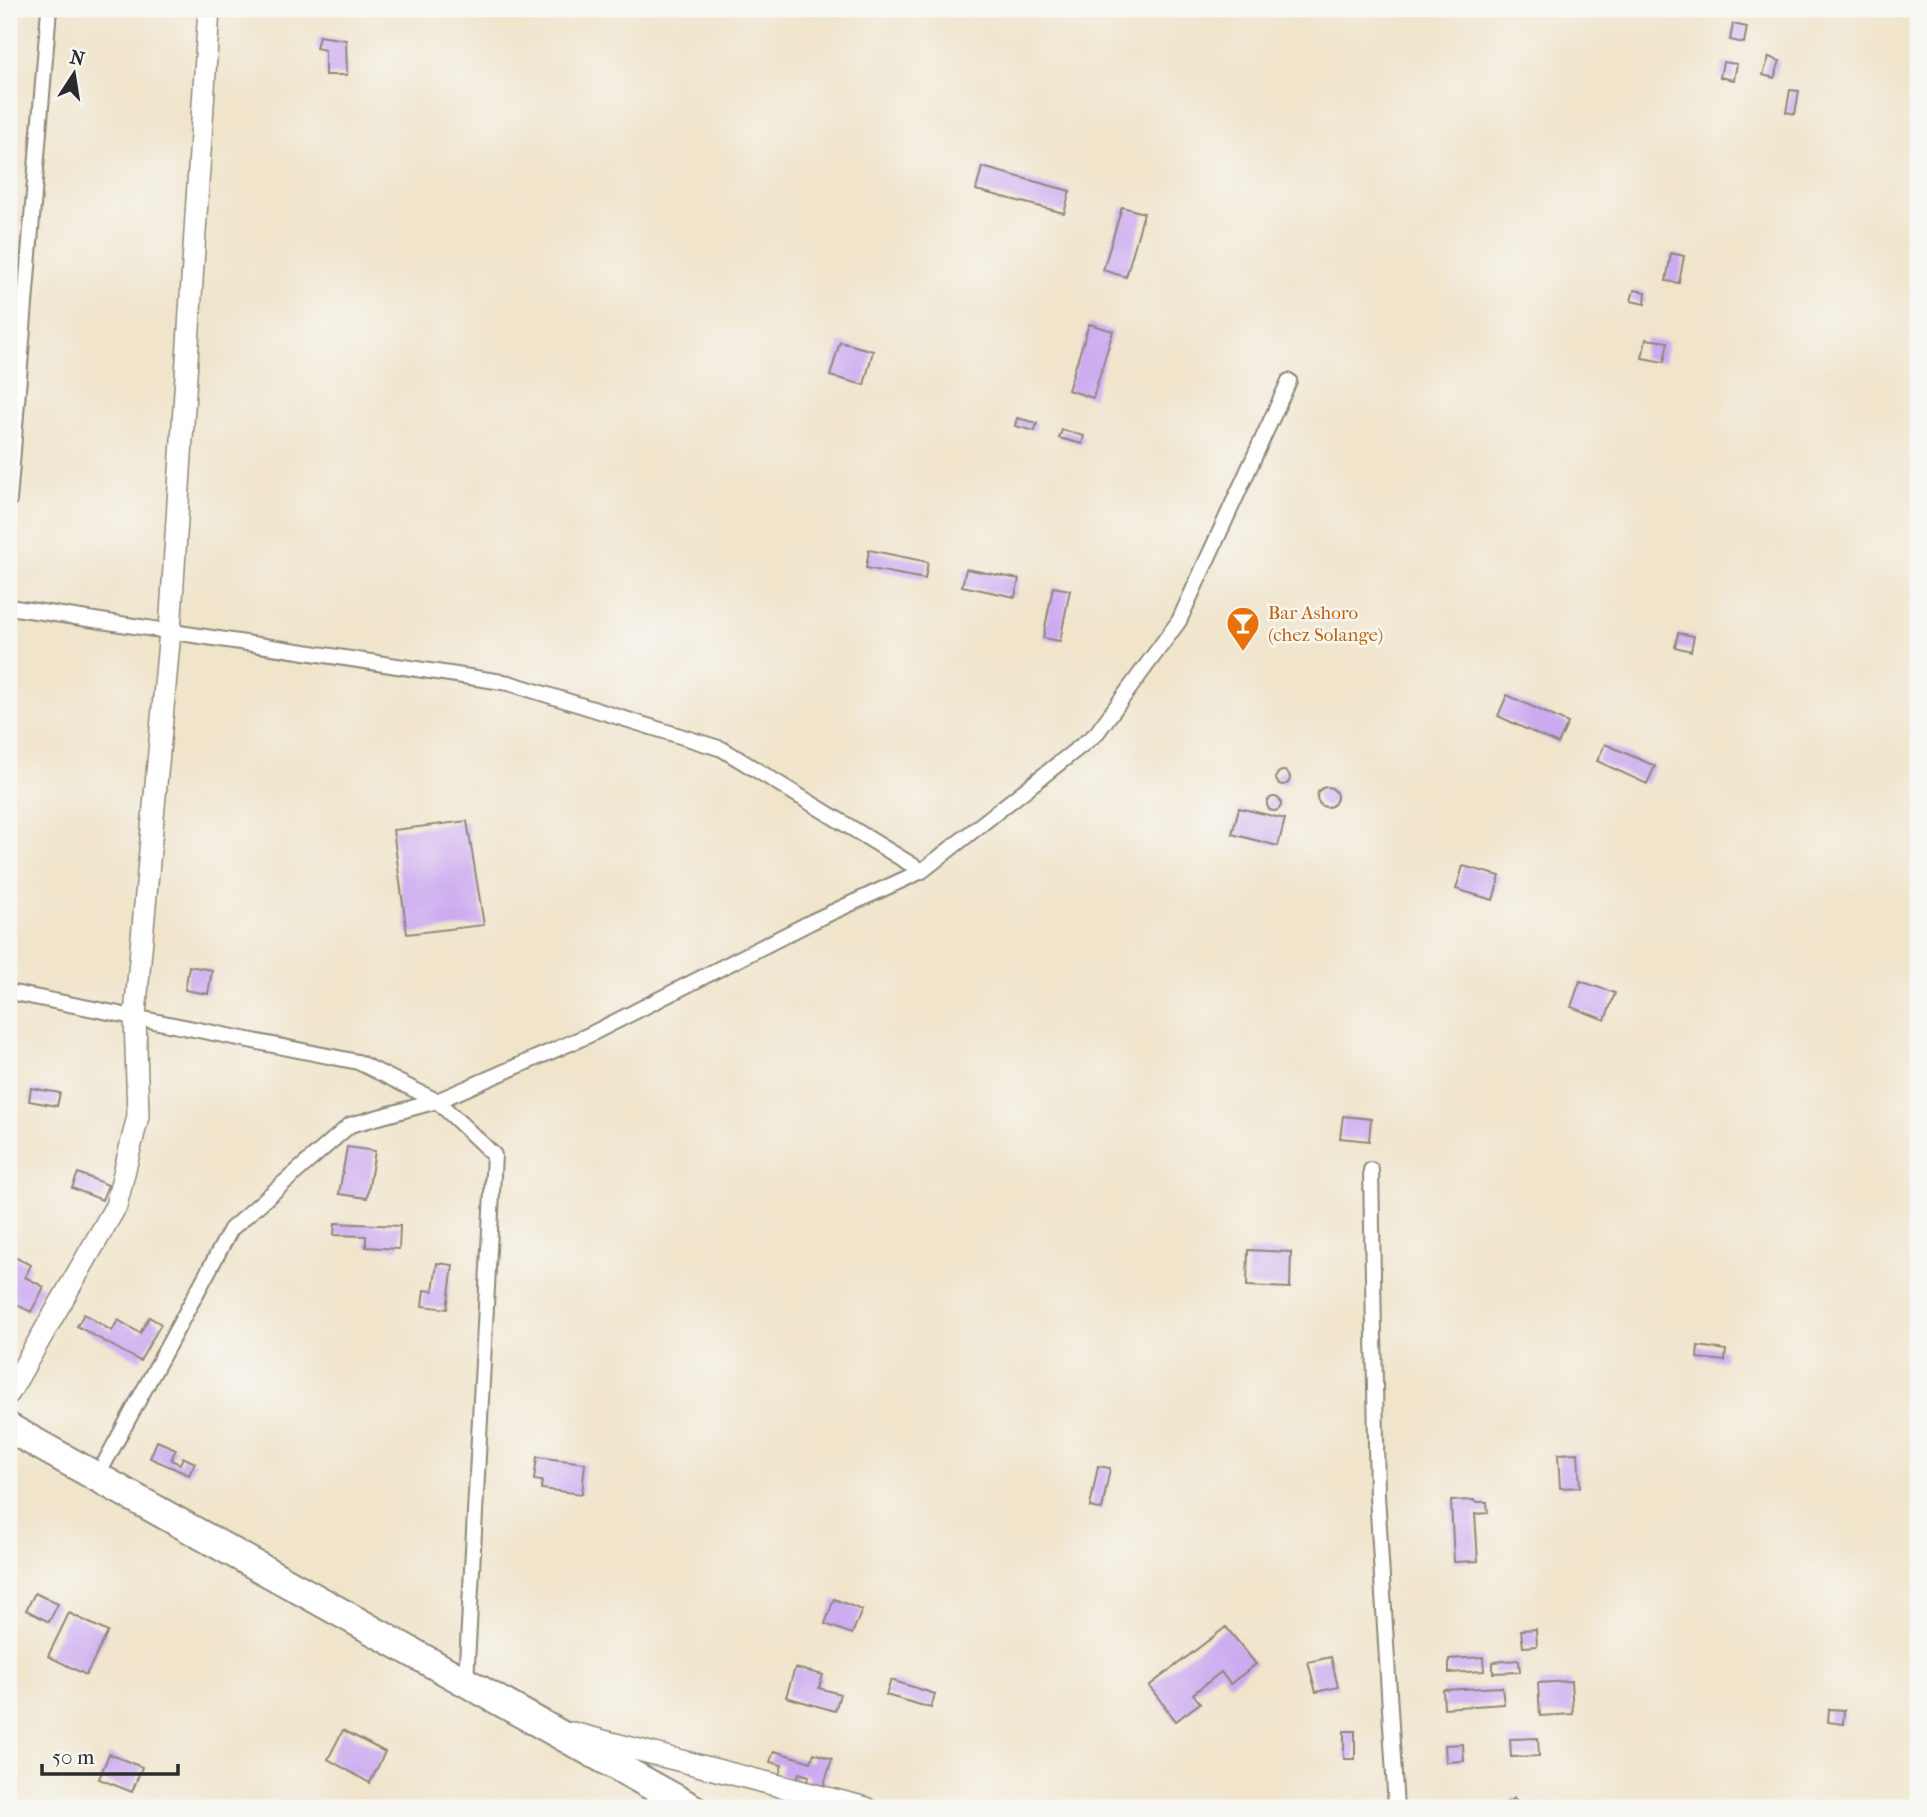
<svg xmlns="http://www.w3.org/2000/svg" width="1927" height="1817" font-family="'IM FELL French Canon',serif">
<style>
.building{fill:#ccaaf0}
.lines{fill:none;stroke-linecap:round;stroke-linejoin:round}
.street-casing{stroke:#8e887a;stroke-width:18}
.secondary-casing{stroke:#8e887a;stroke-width:24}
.highway-casing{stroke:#8e887a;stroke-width:32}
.street{stroke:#fff;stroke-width:14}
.secondary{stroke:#fff;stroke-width:21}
.highway{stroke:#fff;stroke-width:28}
.labels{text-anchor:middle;stroke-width:5;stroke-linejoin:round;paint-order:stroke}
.food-label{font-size:19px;fill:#c56008;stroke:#f6f6f2;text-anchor:start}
</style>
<rect width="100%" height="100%" fill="#f6f6f2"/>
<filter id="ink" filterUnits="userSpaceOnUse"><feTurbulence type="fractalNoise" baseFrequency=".0143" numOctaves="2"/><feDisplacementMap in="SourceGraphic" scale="14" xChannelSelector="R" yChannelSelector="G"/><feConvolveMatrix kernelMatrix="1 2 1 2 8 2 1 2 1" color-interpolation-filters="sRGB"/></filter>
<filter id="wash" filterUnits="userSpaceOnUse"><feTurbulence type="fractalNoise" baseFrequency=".00686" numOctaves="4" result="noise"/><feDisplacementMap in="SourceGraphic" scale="28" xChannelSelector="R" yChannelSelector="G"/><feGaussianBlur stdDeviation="1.57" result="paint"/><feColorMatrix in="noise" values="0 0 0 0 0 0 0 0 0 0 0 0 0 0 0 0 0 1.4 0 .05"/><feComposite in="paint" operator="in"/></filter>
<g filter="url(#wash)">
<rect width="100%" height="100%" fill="#f0e4ca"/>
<g id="blocks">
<!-- building -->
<path class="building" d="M1733,24L1747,27L1744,43L1730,40Z
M319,36L346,40L347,75H325V50L316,48Z
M1769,57L1780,61L1774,78L1763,75Z
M1723,62L1737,64L1734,80L1720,77Z
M1790,90L1799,91L1795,114L1786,112Z
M982,167L1070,191L1064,213L976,190Z
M1122,207L1144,213L1126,277L1103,270Z
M1671,253L1684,256L1679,283L1666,281Z
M1634,290L1646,292L1645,304L1631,301Z
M1089,324L1113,331L1093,398L1068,390Z
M1646,339L1668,342L1664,362L1642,358Z
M840,342L873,351L864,385L830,376Z
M1017,418L1037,423L1035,431L1015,426Z
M1062,430L1084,436L1082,444L1059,438Z
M869,550L928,562L925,579L866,568Z
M966,569L1019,579L1015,597L962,586Z
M1053,587L1070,590L1060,641L1043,638Z
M1678,633L1694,636L1691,651L1675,647Z
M1507,695L1568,723L1558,744L1498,716Z
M1605,744L1655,766L1647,784L1597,761Z
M1276 778a7 7 0 1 1 14 0a7 7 0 1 1-14 0Z
M1317 797a10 10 0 1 1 20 0a10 10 0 1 1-20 0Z
M1267 804a7 7 0 1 1 14 0a7 7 0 1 1-14 0Z
M1239,808L1285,819L1278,846L1232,834Z
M467,821L484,925L407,934L393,830Z
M1463,866L1500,876L1493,900L1456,889Z
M189,966L212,970L208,994L185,990Z
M1580,981L1615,993L1605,1020L1571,1007Z
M31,1088L60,1093L57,1106L29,1101Z
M1343,1116L1371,1119L1369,1141L1340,1138Z
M347,1147L375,1151L367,1198L339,1194Z
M78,1173L108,1185L102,1200L72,1188Z
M335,1223L400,1226L399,1249L366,1247V1236L334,1235Z
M1248,1250L1291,1252L1290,1288L1247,1286Z
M10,1255L31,1265L25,1277L44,1287L31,1312L9,1301Z
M437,1263L453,1265L447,1309L422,1306L424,1290L433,1291Z
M84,1314L112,1331L118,1320L140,1333L149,1317L161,1324L140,1361L77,1326Z
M1698,1346L1726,1350L1725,1361L1697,1358Z
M157,1441L176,1449L171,1460L180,1464L183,1457L195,1463L189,1475L150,1458Z
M1578,1453L1580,1487L1560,1488L1558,1454Z
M537,1457L585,1463L582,1494L541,1489L542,1481L534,1480Z
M1098,1466L1110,1468L1102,1510L1090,1507Z
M1474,1500L1475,1502H1487L1488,1513L1475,1514L1478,1561L1454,1562L1451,1501Z
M35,1593L58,1604L49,1622L26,1610Z
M834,1599L862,1610L852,1634L825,1624Z
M69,1613L108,1632L86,1675L48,1656Z
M1226,1627L1256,1664L1230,1684L1221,1672L1193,1694L1200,1703L1176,1721L1149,1686Z
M1536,1629L1537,1646L1523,1647L1521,1630Z
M1331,1657L1338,1687L1316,1692L1308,1662Z
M1483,1657L1484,1671L1449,1673V1659Z
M1519,1660L1520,1672L1493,1673V1662Z
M795,1668L823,1675L819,1688L840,1694L835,1711L786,1697Z
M891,1680L935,1694L931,1708L886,1695Z
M1571,1681L1573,1714L1540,1716L1538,1683Z
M1502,1687L1504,1704L1444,1708L1443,1690Z
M1829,1709L1844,1710L1843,1724L1828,1722Z
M343,1730L385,1752L370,1783L328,1759Z
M1344,1731H1355V1759H1344Z
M1538,1738L1539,1756L1511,1757L1510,1739Z
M1463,1744L1464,1761L1446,1762L1445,1745Z
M774,1751L811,1762L814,1753L832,1759L822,1791L805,1786L809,1776L799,1773L796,1780L779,1775L782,1765L770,1762Z
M109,1754L142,1767L132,1792L99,1779Z
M1514,1798L1521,1808H1499Z"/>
</g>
</g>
<g filter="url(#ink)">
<use href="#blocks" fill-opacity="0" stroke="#8e887a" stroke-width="2"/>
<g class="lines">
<defs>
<path id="street" d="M9,500L49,9
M9,607L509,683L722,749L922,871
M9,992L358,1062L437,1101L494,1155L466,1682
M1371,1170L1377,1495L1396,1808
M97,1477L231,1229L350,1125L437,1101L589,1035L813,921L922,871L1096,734L1179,621L1289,381
M9,1806L16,1808"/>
<path id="secondary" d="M9,1393L116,1206L138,1116L135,1015L170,631L209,9
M572,1733L866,1808"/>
<path id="highway" d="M9,1428L692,1808"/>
</defs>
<!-- street casing -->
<use href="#street" class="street-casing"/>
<!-- secondary casing -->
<use href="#secondary" class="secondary-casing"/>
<!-- highway casing -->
<use href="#highway" class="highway-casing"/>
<!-- street -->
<use href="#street" class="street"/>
<!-- secondary -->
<use href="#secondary" class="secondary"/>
<!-- highway -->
<use href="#highway" class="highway"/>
</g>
</g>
<!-- icons -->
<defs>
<symbol id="bar-pin" viewBox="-11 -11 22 30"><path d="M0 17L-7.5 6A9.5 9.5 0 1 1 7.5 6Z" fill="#e8710a" stroke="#f6f6f2"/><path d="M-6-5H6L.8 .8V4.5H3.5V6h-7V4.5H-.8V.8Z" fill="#fff"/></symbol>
</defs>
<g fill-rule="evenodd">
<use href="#bar-pin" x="1224" y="604" width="38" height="52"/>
</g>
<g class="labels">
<!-- food labels -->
<g class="food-label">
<text x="1268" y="619">Bar Ashoro<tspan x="1268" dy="22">(chez Solange)</tspan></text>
</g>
</g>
<!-- margin -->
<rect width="1927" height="1817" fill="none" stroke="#f6f6f2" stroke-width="35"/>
<!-- north arrow -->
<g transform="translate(74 74) rotate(12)" stroke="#f6f6f2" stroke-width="5" paint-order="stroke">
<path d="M0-5L12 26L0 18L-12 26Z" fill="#2b2b2b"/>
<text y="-10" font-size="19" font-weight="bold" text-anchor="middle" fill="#2b2b2b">N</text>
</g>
<!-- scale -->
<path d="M42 1764v10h136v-10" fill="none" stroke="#2b2b2b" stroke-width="3.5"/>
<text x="52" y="1764" font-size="21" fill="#2b2b2b" stroke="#f6f6f2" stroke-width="5" paint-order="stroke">50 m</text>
</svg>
